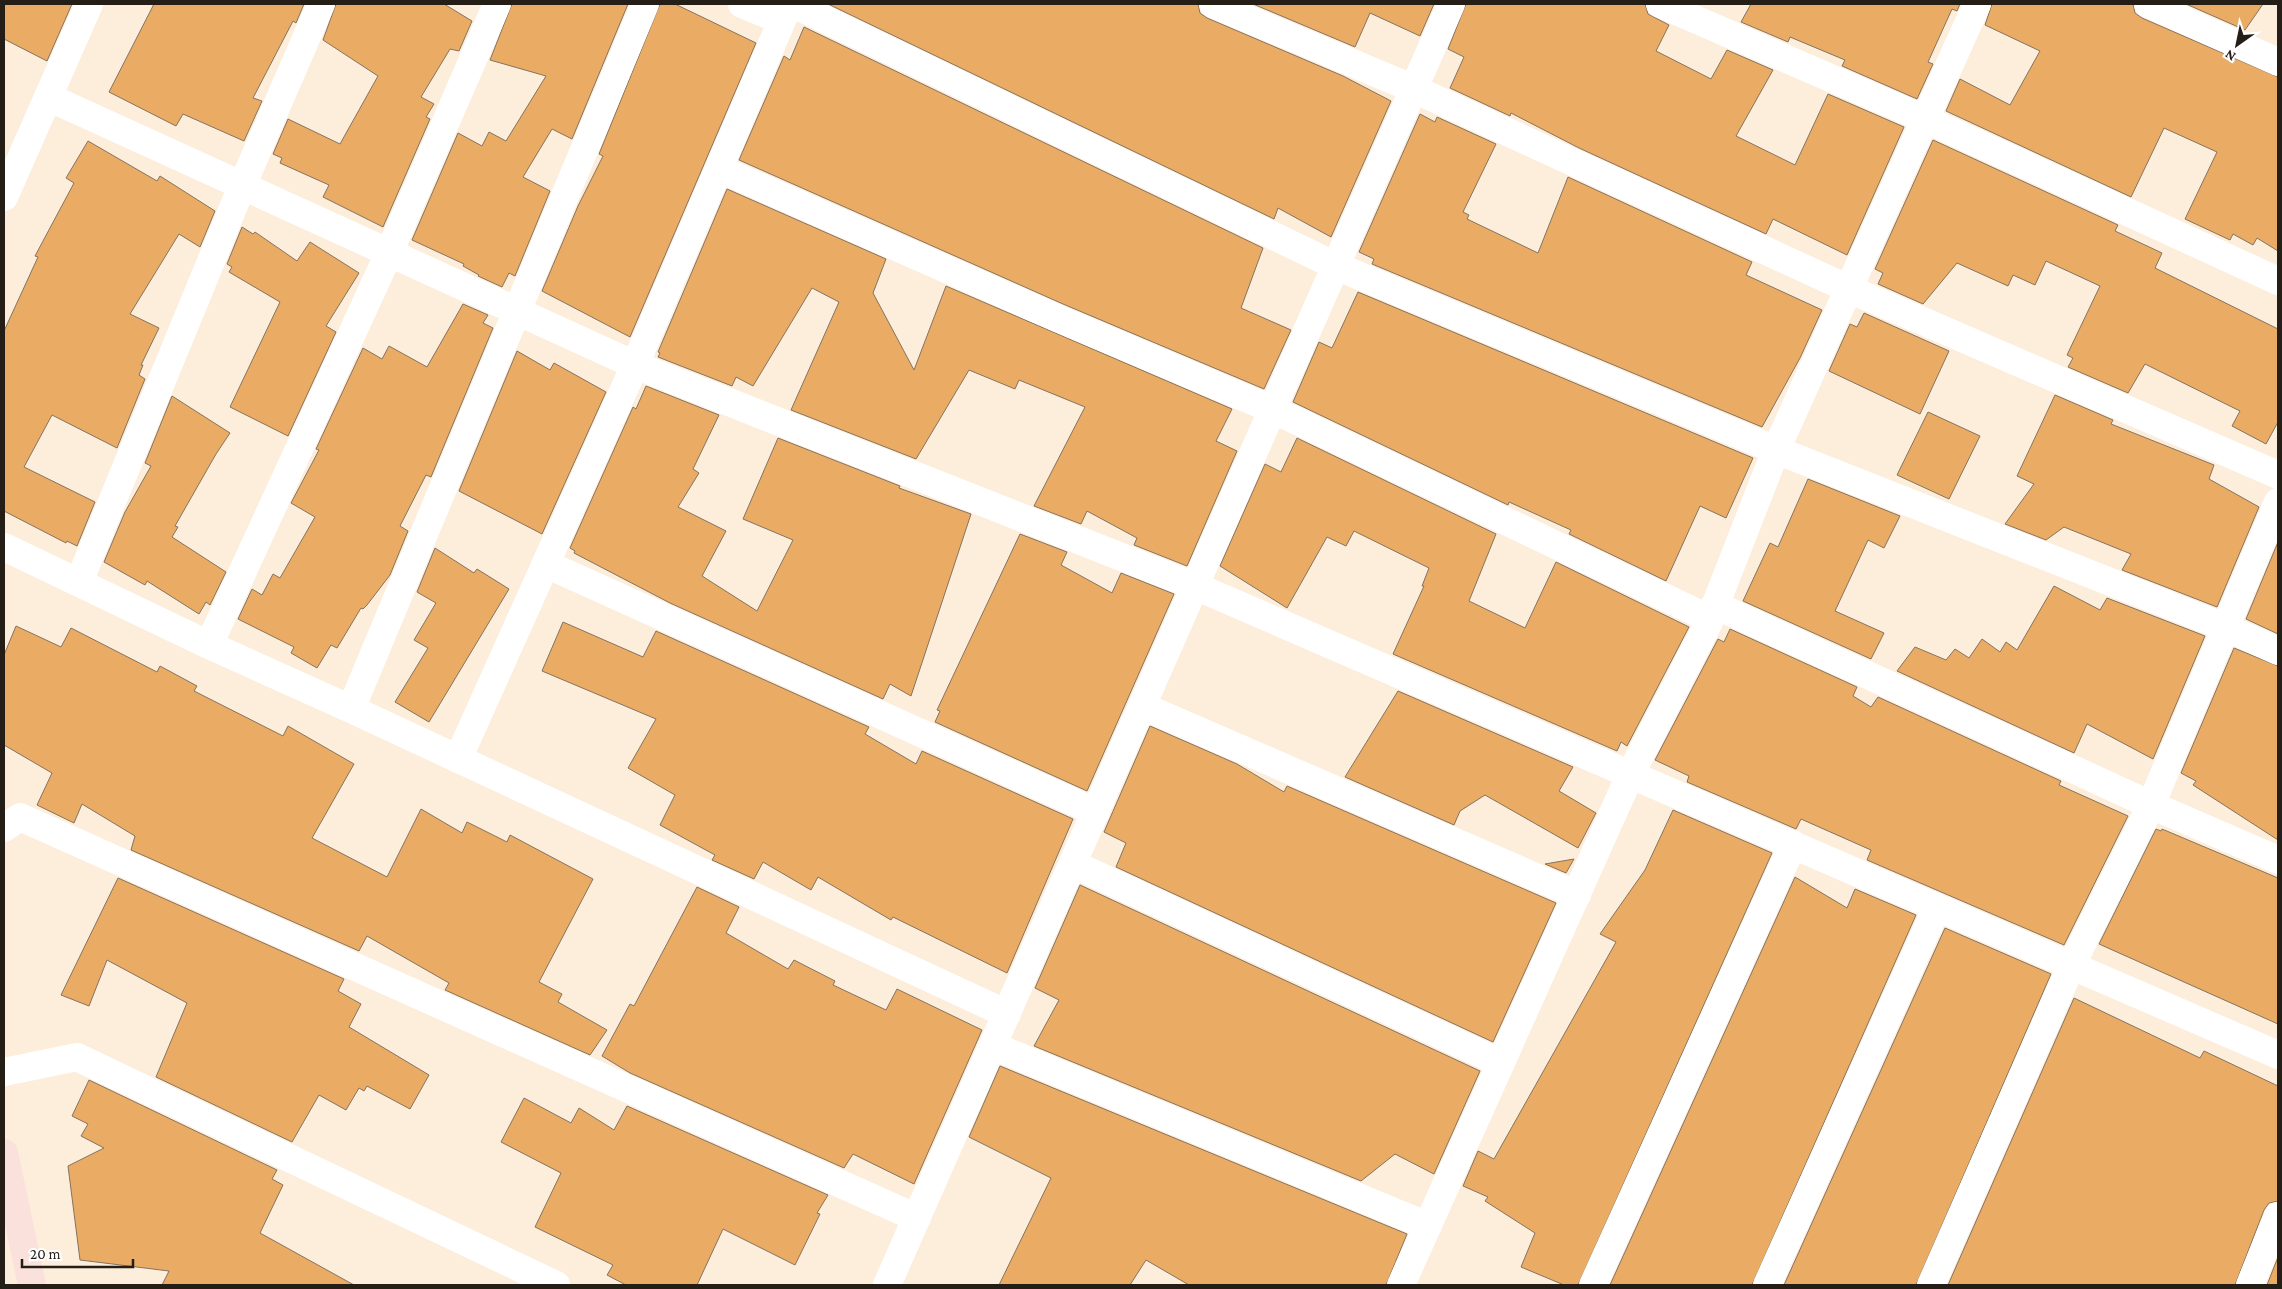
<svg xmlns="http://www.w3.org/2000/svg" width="2282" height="1289" font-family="'Crimson Pro',serif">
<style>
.building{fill:#eaac64;stroke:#85735f}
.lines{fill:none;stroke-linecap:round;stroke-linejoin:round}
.street{stroke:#fff;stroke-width:28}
.secondary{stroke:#fbe1db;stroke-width:28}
</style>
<rect width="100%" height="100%" fill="#fdeddb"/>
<!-- building -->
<path class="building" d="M4,4H72L47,61L4,39Z
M154,4H304L296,23L293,21L253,98L262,101L244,141L183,114L176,126L109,92Z
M336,4H444L472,21L459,51L450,49L421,97L434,104L426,117L430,119L383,227L323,197L329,185L280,163L282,158L273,154L288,119L340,144L378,76L323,40Z
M512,4H628L572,139L552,129L523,177L550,191L515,276L509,273L502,287L478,276L479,275L463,266L464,264L412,240L458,133L482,146L489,132L506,141L546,76L490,60Z
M660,4H675L756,43L630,337L542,291L578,206L603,156L599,154Z
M828,4H1198L1200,13L1207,18L1343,76L1391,101L1331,237L1278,208L1274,219Z
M1253,4H1434L1420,36L1370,13L1355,47Z
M1466,4H1645L1648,14L1669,25L1656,51L1711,79L1727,50L1773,70L1736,136L1795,165L1828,94L1904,127L1847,255L1773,219L1766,234L1579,148L1511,113L1510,116L1450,88L1464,57L1448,49Z
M1751,4H1960L1957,11L1952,9L1928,62L1933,64L1917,99L1842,66L1845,60L1790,37L1788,42L1741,22Z
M1992,4H2133L2135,13L2142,18L2278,77V251L2257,238L2253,245L2233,234L2230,240L2185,219L2217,152L2164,128L2131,197L1946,111L1960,79L2010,105L2040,51L1985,25Z
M2186,4H2263L2245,30Z
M804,27L1263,248L1241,308L1291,330L1264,389L1063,304L739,160L784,56L790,60Z
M1420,114L1435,122L1437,117L1496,144L1463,212L1469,215L1467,219L1538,253L1568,177L1752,262L1746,275L1822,310L1800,358L1762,427L1372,264L1374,259L1359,252Z
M1933,140L2118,225L2115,231L2162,253L2155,268L2278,329V422L2266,444L2232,426L2240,411L2145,364L2128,393L2068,367L2073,358L2067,355L2100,286L2046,261L2035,285L2013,275L2008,286L1957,263L1923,304L1878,284L1883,273L1875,269Z
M88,141L157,181L160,176L215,211L200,247L179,234L130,314L159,328L141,365H143L139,375L145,379L117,448L52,415L24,467L95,502L77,546L67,541L66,543L4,511V331L38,257L35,256L74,183L66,178Z
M727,189L886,259L873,293L914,370L946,286L1232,409L1216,441L1237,451L1187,566L1134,545L1137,538L1087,511L1081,524L1034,506L1085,407L1019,380L1015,389L969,370L916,459L791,410L839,302L812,288L753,386L736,377L732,386L658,357L660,353L658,352Z
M242,227L253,234L255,232L297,261L310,242L359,273L326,326L336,332L288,436L230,407L280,302L229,272L232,267L227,264Z
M1358,292L1753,458L1726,518L1700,506L1666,581L1569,534L1571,530L1509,502L1508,505L1293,402L1319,342L1332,348Z
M463,304L488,315L483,323L493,328L431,477L426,475L400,526L408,531L390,575L367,605L363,609L361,608L337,648L331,645L317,668L291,653L294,647L238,619L252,589L262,595L273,574L280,578L315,517L291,503L319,450L316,449L363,348L382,359L389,346L427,367Z
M1864,313L1949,351L1920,414L1829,371L1850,324L1857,327Z
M517,351L550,370L554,363L606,392L542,534L459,491Z
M646,386L719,415L693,469L699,473L678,507L726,531L702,576L757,611L793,540L743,519L778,438L900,486L899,488L971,514L911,696L890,684L883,699L670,603L574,553L575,551L570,548L633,407L636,409Z
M2055,395L2113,420L2111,424L2214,465L2209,479L2259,507L2217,607L2122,570L2131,554L2064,527L2046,540L2005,524L2034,484L2017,476Z
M172,396L230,433L216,454L175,526L178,527L172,537L226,572L210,605L206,602L199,614L147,581L145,585L104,562L125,512L151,466L145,463Z
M1928,412L1980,436L1949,499L1897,475Z
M1297,438L1496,534L1469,601L1525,628L1556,562L1689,627L1627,746L1621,742L1617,751L1393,654L1424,586H1422L1429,568L1354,531L1346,546L1327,537L1287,608L1220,566L1265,464L1281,472Z
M1808,479L1900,516L1884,548L1868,540L1835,611L1884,633L1871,659L1743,601L1770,543L1778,547Z
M1020,534L1067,552L1061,565L1112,593L1121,573L1174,594L1087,791L935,722L940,711L937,710Z
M2278,542V634L2246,619Z
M435,548L474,573L477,569L509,589L429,722L395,702L428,648L414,640L436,603L417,592Z
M2054,586L2100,610L2107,598L2205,636L2153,759L2087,724L2074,753L1897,671L1915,647L1946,660L1955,649L1969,658L1982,639L2000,652L2006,642L2017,650Z
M563,622L643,657L656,631L869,727L865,734L916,764L922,751L1073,819L1007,973L893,917L891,920L818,877L811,890L763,862L754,879L712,860L715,855L660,825L675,795L628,768L656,719L542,671Z
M16,626L61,647L71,628L157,672L160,666L197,686L194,691L283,736L288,726L354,764L312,838L387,877L421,809L462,833L467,822L507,842L510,835L593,879L539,982L562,994L558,1002L607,1030L590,1055L445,990L449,983L367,936L359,951L131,850L135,836L82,804L74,823L37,805L52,773L4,745V655Z
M1730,629L1857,687L1853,696L1871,707L1878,697L2061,781L2059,785L2128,816L2064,945L1867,860L1871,850L1801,819L1796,829L1687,782L1689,776L1655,760L1718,639L1724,642Z
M2234,648L2278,666V840L2193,785L2196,781L2181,773Z
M1398,691L1573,767L1559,791L1596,813L1578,848L1485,795L1460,811L1454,825L1345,777Z
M1150,726L1237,764L1284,792L1287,786L1556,903L1493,1042L1116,867L1126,843L1104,832Z
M1673,810L1772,853L1578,1285H1564L1521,1267L1535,1233L1485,1201L1488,1197L1463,1186L1478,1151L1494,1159L1616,942L1600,934L1645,870Z
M2156,829L2161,831L2162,829L2278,878V1024L2099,944Z
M1574,859L1566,873L1545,864Z
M1795,877L1847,908L1855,889L1916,915L1752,1285H1610Z
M118,878L344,979L338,991L361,1004L349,1027L429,1075L410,1109L367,1086L364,1091L359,1088L346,1110L319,1095L292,1142L156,1077L187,1003L107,960L89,1006L61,995Z
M1080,885L1480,1071L1434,1174L1395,1154L1361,1181L1034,1046L1059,1000L1035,988Z
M697,887L739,907L726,933L788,969L794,960L835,981L833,985L886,1010L897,989L982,1030L914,1184L853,1154L844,1168L630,1073L602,1056L630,1004L634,1006Z
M1945,928L2051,974L1916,1285H1784Z
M2074,998L2200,1058L2204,1051L2278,1086V1201L2269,1203L2264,1210L2235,1285H1948Z
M1000,1066L1407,1234L1386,1285H1189L1146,1260L1130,1285H999L1051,1178L969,1137Z
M89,1080L277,1170L272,1179L283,1185L260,1233L354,1285H162L169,1271L80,1260L68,1166L104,1148L81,1136L88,1124L72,1116Z
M524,1098L571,1123L579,1108L614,1130L627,1106L828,1195L817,1213L820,1214L795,1265L723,1229L697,1285H626L607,1275L613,1265L535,1227L561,1173L501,1142Z
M2278,1257V1285H2267Z"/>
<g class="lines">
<!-- street -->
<path class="street" d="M742,4L781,20
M793,4L1336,266L1776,450L2227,628L2278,651
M1213,4L1414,89L1849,289L2278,475
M1660,4L1925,119L2278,281
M2148,4L2278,62
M48,97L635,365L1195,586L2278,1055
M720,169L1057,318L1274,410L1710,619
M4,197L89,4
M4,547L209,645L351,709L1007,1014
M546,564L1096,812
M79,582L242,186L321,4
M1715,605L2151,805L2278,860
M209,645L389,253L497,4
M1142,706L1577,895
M351,709L645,4
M458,759L635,365L789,4
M4,828L20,817L917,1218
M1073,864L1501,1063
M993,1046L1428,1226
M4,1072L77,1057L556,1285
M887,1285L1451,4
M1401,1285L1631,773L1708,624L1776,450L1977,4
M1593,1285L1793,844
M1767,1285L1937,907
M1931,1285L2071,966L2151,805L2278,502
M2250,1285L2278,1216"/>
<!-- secondary -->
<path class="secondary" d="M4,1153L32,1285"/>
</g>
<!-- border -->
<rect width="2282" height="1289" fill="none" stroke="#251e16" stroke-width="10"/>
<!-- north arrow -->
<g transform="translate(2237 45) rotate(213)" stroke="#ffffff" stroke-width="4" paint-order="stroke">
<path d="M0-4L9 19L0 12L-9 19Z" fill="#251e16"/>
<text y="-8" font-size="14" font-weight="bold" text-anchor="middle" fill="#251e16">N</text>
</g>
<!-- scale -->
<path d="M22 1259v8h111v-8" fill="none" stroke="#251e16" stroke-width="2.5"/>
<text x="30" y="1259" font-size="15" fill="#251e16" stroke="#ffffff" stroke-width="4" paint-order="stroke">20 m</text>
</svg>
